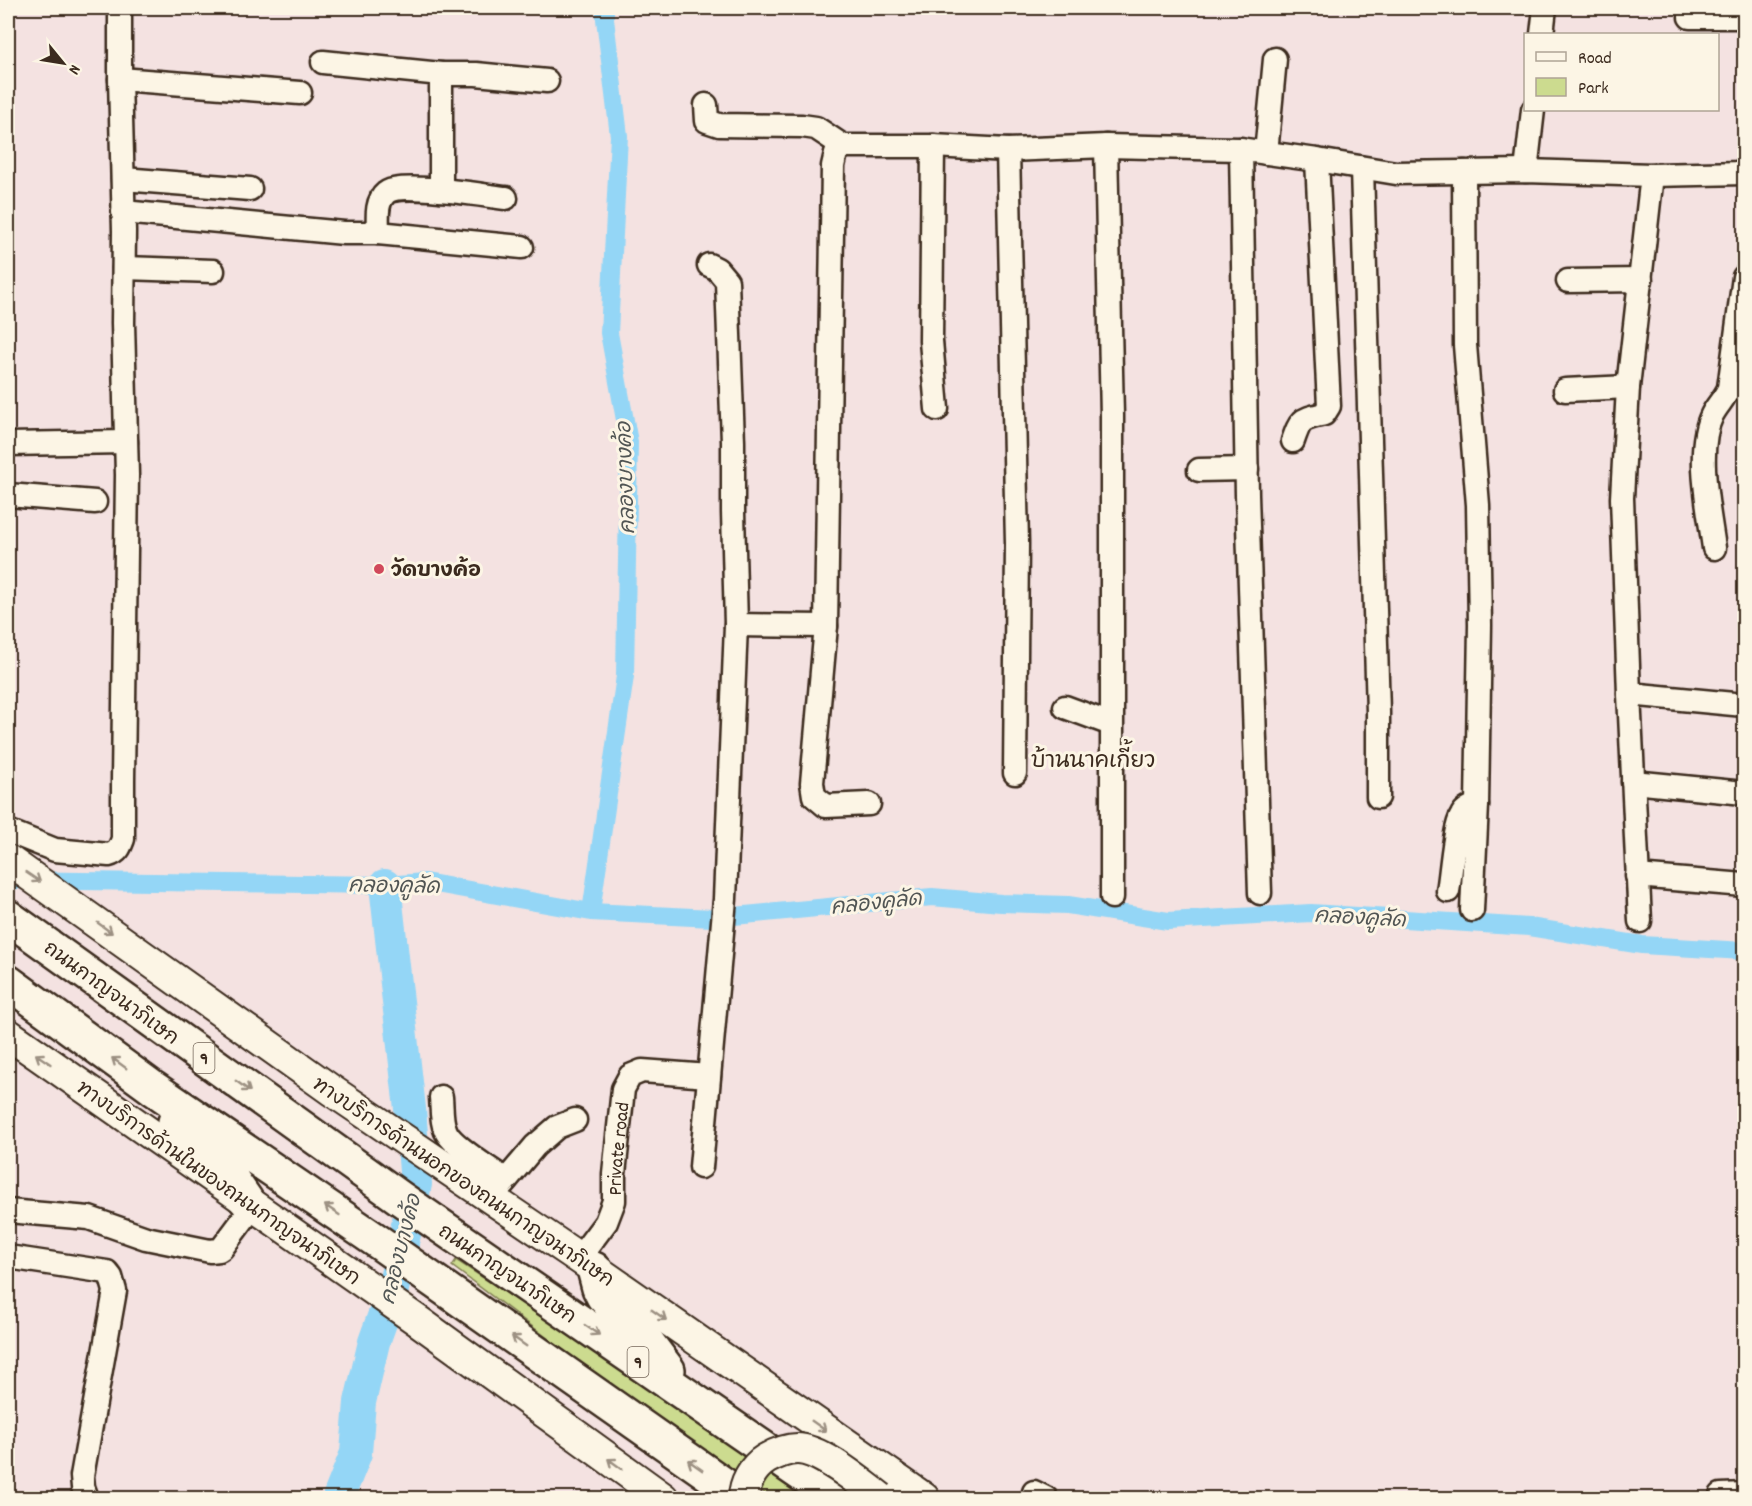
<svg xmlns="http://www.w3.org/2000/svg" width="1752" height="1506" font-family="Dekko,'Playpen Sans Thai',sans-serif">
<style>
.green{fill:#ccdb8f;stroke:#848256;stroke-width:1.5}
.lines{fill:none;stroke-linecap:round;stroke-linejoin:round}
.canal{stroke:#94d6f6;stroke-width:18}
.river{stroke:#94d6f6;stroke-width:32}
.minor-casing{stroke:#3b2a1e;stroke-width:27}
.major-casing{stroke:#3b2a1e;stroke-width:34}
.highway-casing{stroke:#3b2a1e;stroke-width:38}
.minor{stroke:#fcf5e5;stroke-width:22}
.major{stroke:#fcf5e5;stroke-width:30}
.highway{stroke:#fcf5e5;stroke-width:33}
.major-bridge-casing{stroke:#3b2a1e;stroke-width:34;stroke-linecap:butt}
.major-bridge{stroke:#fcf5e5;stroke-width:30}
.oneway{stroke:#9c9082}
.poi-dot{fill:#d1495b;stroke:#fcf5e5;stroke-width:2}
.labels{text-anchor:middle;stroke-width:6;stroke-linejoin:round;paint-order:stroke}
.shield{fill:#fcf5e5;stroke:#75675a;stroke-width:1.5}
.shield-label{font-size:18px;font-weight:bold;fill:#3b2a1e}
.poi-label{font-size:20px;font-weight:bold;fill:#3b2a1e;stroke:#fcf5e5;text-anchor:start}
.street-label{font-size:20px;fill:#3b2a1e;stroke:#fcf5e5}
.water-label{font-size:21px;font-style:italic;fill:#515554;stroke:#fcf5e5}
.quarter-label{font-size:22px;fill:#3b2a1e;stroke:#fcf5e5}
</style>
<rect width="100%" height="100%" fill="#f4e2e1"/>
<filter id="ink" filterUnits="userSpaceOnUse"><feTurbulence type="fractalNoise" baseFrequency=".0167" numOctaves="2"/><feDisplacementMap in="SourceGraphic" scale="12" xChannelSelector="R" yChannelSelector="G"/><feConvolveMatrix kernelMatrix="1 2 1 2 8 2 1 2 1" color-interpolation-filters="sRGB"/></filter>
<g filter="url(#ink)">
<!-- green -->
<path class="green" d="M456,1260L614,1364L806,1498H772L635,1404L452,1266Z"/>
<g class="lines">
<!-- canal -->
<path class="canal" d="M8,880L385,885L425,882L591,912L713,918L932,897L1001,903L1068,905L1168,921L1311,913L1529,927L1642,945L1744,951
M591,912L625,676L629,442L609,333L619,136L605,19V8"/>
<!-- river -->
<path class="river" d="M338,1498L356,1453L360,1402L374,1342L393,1289L416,1184L410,1109L385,885"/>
<defs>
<g id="minor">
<path d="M1690,17H1744"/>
<path d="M1542,34L1545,8"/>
<path d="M323,62L441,74V190"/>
<path d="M441,74H476L547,81"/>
<path d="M120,79L300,93"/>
<path d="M706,105L707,121L719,125L802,126L816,128L843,146H933L1008,150L1106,146L1239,149L1317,160L1396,173L1526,171L1652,175L1744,173"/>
<path d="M843,146L836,153L833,166L826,626L812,783L814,796L826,806L869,804"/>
<path d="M933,146L931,341L937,409"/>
<path d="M1106,146L1112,416V897"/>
<path d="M1241,149L1247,495L1260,893"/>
<path d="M1008,150L1017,543L1015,773"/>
<path d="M1266,153L1275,59"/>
<path d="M1362,168L1378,712V797"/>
<path d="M1526,171L1533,110"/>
<path d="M1464,172L1465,345L1478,505L1480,625L1477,805L1472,910"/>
<path d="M123,179L250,189"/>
<path d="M123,212L344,233H378C378,220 375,202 386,193C399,181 486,196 506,198"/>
<path d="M378,233L522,247"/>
<path d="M124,268L213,271"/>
<path d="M1568,281L1641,280"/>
<path d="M1565,390L1628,387"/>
<path d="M1293,441C1301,418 1301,420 1324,414L1329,406L1317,160"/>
<path d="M8,444L126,442"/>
<path d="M1199,470L1247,469"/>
<path d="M8,495L95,502"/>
<path d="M1714,548C1709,511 1695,449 1712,415C1717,405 1725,398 1729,388L1744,277"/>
<path d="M736,625L826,626"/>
<path d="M1629,694L1744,705"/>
<path d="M1065,707L1111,724"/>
<path d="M1633,782L1744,793"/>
<path d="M8,831L55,850L109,855C118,853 120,847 123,839V780L127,475L123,323L124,231L120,79V8"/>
<path d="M1637,876L1744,885"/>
<path d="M1448,891C1451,875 1454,827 1462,815C1465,809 1471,807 1477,805"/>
<path d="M1640,921L1629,694L1622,498L1628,387L1652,175"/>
<path d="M441,1097C442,1107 441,1120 445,1129C449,1144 492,1170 506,1180"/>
<path d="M701,1167L725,899L736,625L733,512V442L727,281L717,269L709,265"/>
<path d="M491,1198L535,1146L557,1127L575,1120"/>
<path d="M8,1211L89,1218L146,1238L210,1251L219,1250L222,1248L254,1205"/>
<path d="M8,1257L107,1272L111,1277L115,1291L82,1476L83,1487L87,1498"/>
<path id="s1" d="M579,1258L606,1222L614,1201V1174L623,1089L630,1076L642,1071L709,1076"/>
<path d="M1034,1492L1046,1498"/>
<path d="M1721,1495L1744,1494"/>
</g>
<path id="major" d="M8,860L331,1090L579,1258L924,1498
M8,1034L421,1323L663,1498"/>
<path id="highway" d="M8,917L400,1198L836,1498
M8,982L153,1088L380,1243L743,1498
M175,1122L228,1174L246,1200
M594,1269L599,1288L603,1296L647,1342L668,1370"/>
</defs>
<!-- minor casing -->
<use href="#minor" class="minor-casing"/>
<!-- major casing -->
<use href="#major" class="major-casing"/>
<!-- highway casing -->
<use href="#highway" class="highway-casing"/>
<!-- minor -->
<use href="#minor" class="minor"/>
<!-- major -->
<use href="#major" class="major"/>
<!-- highway -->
<use href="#highway" class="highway"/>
<defs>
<path id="major-bridge" d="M744,1498C744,1483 753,1467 766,1459C775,1454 787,1449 797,1449C821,1449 862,1484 881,1498"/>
</defs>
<!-- major-bridge casing -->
<use href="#major-bridge" class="major-bridge-casing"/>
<!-- major-bridge -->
<use href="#major-bridge" class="major-bridge"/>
</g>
<!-- one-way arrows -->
<defs><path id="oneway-shaft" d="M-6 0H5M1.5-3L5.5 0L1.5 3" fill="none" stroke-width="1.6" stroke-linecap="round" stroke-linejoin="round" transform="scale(1.5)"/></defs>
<g class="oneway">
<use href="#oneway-shaft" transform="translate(33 877) rotate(34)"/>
<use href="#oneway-shaft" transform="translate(105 928) rotate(36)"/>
<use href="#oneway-shaft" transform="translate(43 1059) rotate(-146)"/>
<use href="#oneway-shaft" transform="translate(119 1063) rotate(-144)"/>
<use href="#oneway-shaft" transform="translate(243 1086) rotate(36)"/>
<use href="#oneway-shaft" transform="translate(332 1210) rotate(-146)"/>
<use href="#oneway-shaft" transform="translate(659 1315) rotate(35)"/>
<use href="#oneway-shaft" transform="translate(592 1330) rotate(34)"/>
<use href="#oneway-shaft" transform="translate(519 1341) rotate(-145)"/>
<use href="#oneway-shaft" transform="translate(819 1426) rotate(35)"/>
<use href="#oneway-shaft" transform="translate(615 1464) rotate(-144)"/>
<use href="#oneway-shaft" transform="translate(695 1465) rotate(-145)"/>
</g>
</g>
<!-- markers -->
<circle class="poi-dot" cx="379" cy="569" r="6"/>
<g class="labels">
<!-- shield labels -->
<g class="shield">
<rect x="193.5" y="1043" width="21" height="30" rx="4.5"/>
<rect x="627.5" y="1347" width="21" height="30" rx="4.5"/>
</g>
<g class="shield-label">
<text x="204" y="1064">9</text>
<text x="638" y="1368">9</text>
</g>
<!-- poi labels -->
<g class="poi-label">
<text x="391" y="576">วัดบางค้อ</text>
</g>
<!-- street labels -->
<g class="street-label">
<text transform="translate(112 992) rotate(36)" y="7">ถนนกาญจนาภิเษก</text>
<text dy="7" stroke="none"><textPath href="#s1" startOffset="120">Private road</textPath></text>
<text transform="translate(464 1181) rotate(34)" y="7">ทางบริการด้านนอกของถนนกาญจนาภิเษก</text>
<text transform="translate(219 1182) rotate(35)" y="7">ทางบริการด้านในของถนนกาญจนาภิเษก</text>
<text transform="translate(508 1273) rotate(34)" y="7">ถนนกาญจนาภิเษก</text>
</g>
<!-- water labels -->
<g class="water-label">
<text transform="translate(625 478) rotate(-92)" y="7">คลองบางค้อ</text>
<text transform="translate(394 885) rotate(1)" y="7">คลองคูลัด</text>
<text transform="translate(876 902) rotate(-6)" y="7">คลองคูลัด</text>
<text transform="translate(1360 917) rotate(3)" y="7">คลองคูลัด</text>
<text transform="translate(400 1249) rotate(-76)" y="7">คลองบางค้อ</text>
</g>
<!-- quarter labels -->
<g class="quarter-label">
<text x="1093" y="767">บ้านนาคเกี้ยว</text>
</g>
</g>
<!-- margin -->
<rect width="1752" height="1506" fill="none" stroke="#fcf5e5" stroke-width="30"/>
<rect x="15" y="15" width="1722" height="1476" fill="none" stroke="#3b2a1e" stroke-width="2" filter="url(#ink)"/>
<!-- legend -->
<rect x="1524" y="33" width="195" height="78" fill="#fcf5e5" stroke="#afa495" stroke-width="1.5"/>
<rect x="1536" y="52" width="30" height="9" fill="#fcf5e5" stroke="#afa495" stroke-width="1.5"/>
<text x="1578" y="63" font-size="18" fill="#3b2a1e">Road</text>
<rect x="1536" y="78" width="30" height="18" fill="#ccdb8f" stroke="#afa495" stroke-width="1.5"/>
<text x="1578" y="93" font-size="18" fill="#3b2a1e">Park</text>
<!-- north arrow -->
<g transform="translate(63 63) rotate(120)" stroke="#fcf5e5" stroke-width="4.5" paint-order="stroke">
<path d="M0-4.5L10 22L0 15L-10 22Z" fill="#3b2a1e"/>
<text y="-9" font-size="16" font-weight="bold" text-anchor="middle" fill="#3b2a1e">N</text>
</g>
</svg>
